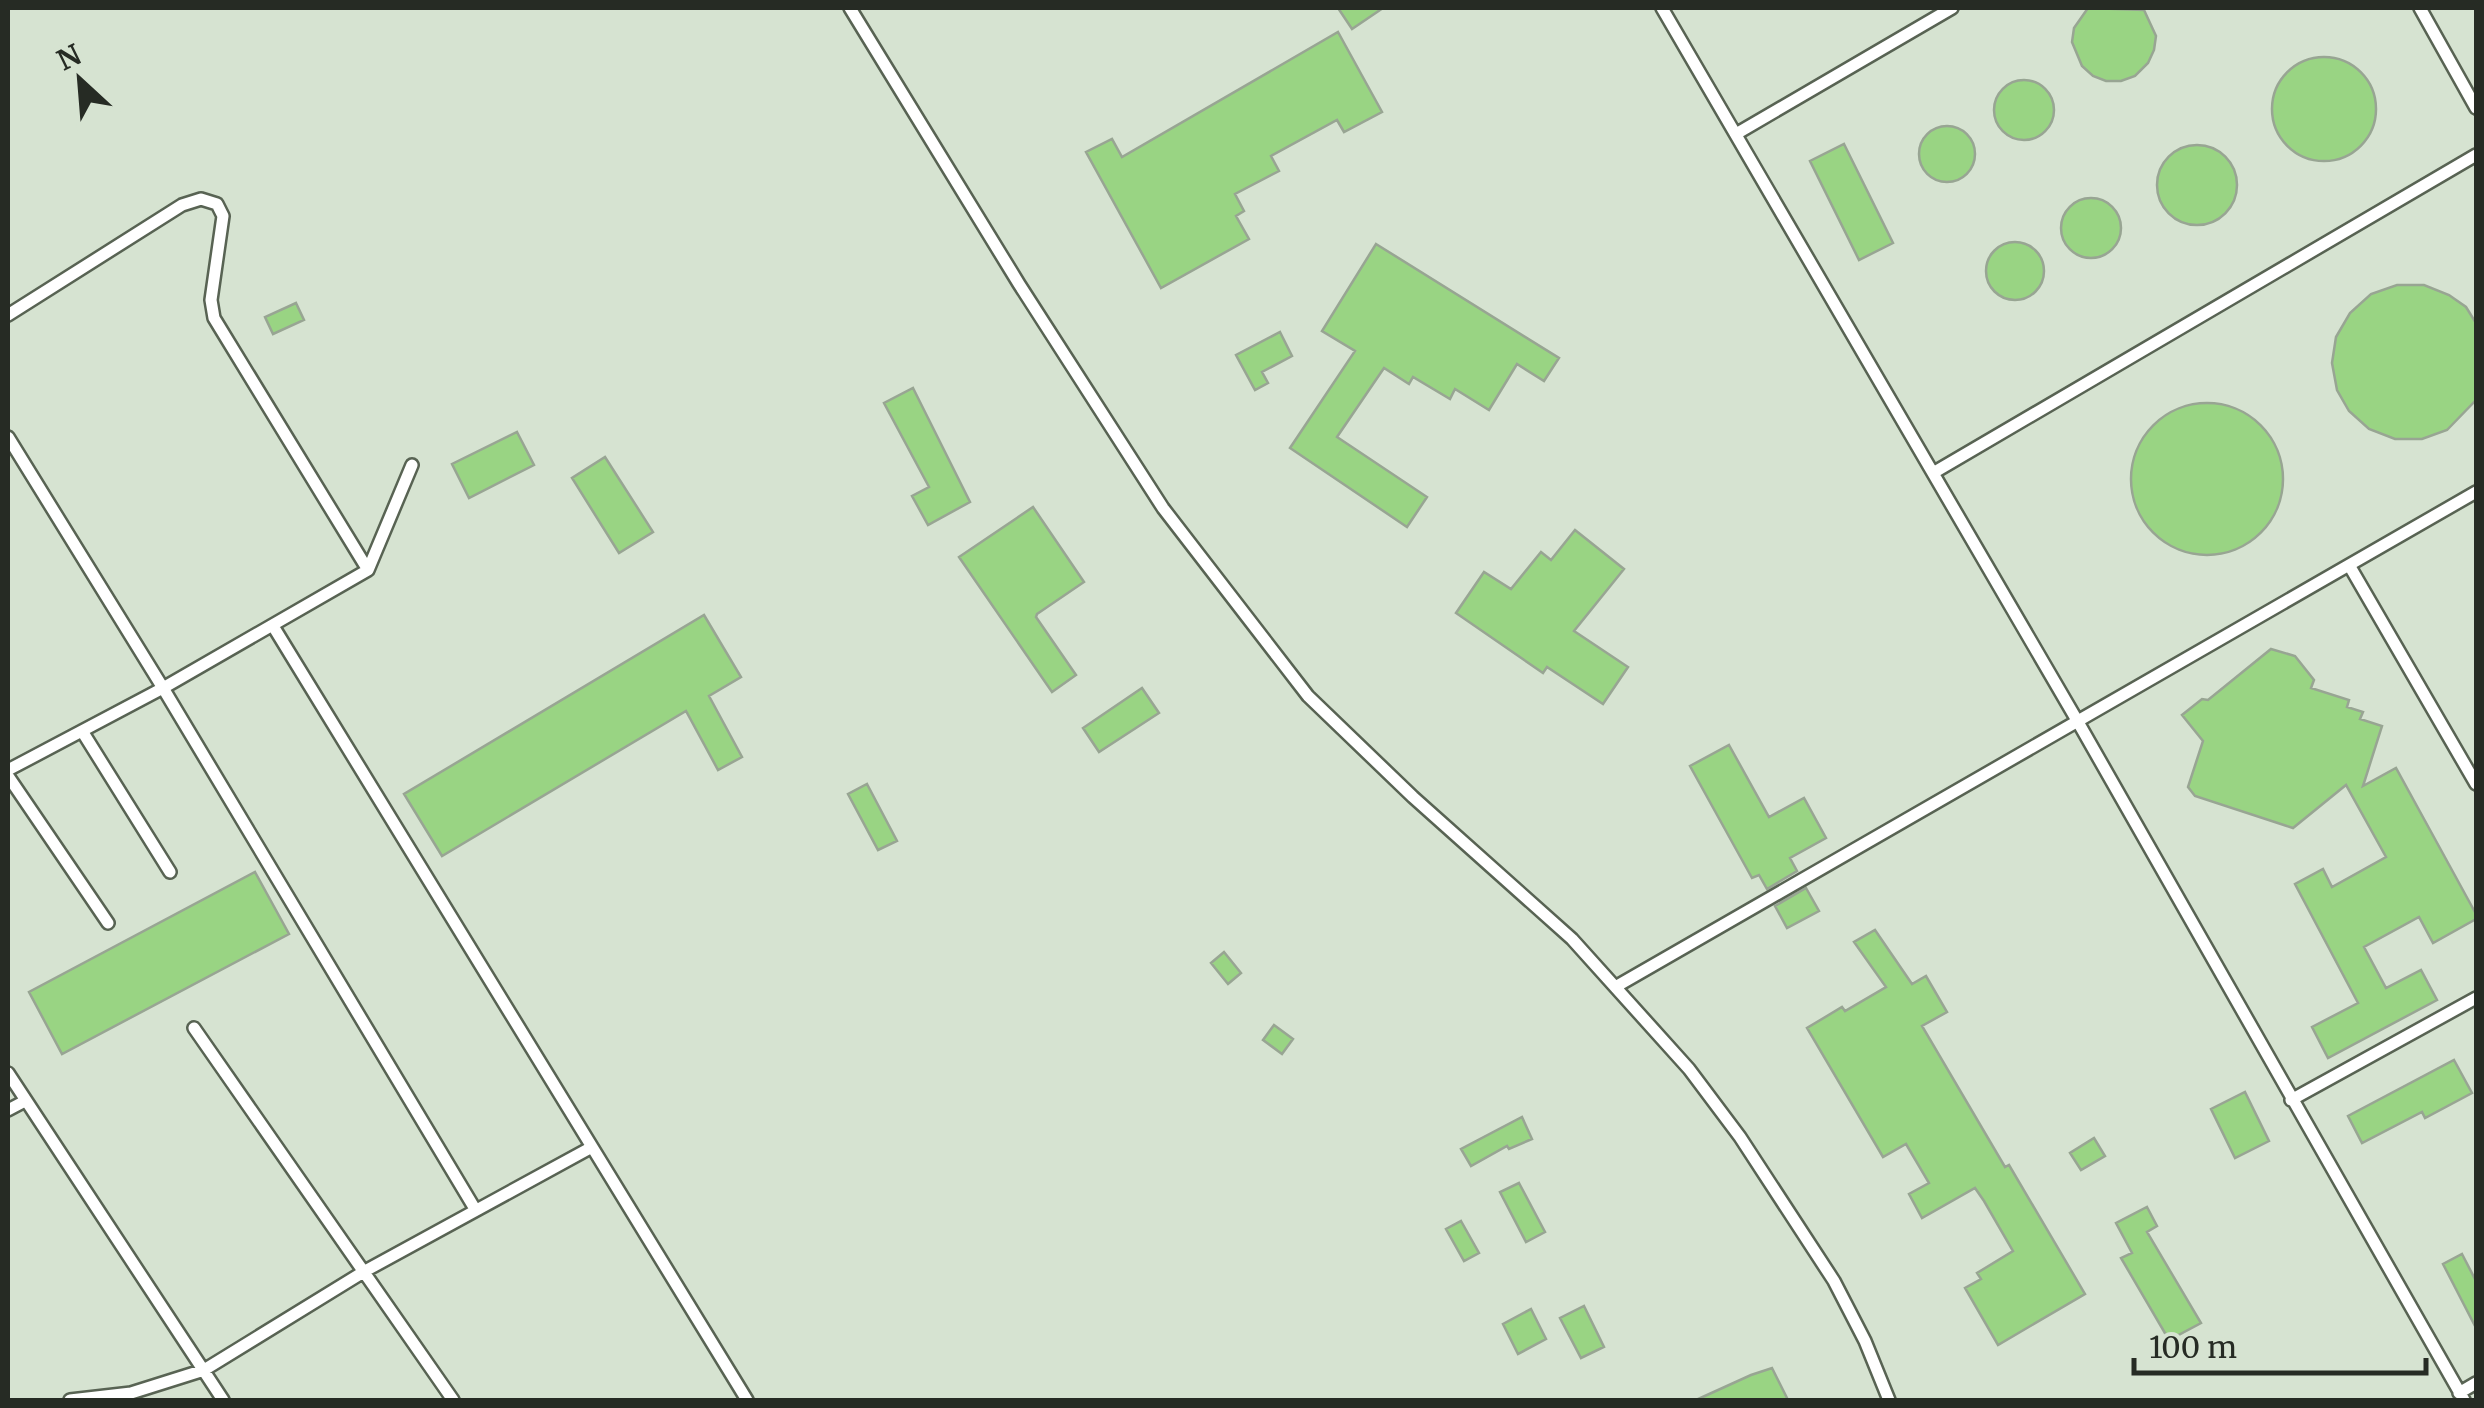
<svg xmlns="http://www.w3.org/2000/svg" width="2484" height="1408" font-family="Merriweather,serif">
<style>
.building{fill:#99d483;stroke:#98a593;stroke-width:2.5}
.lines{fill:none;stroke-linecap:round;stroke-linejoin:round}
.lane-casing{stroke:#586353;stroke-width:16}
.lane{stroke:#fff;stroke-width:11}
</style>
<rect width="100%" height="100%" fill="#d6e3d1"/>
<!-- building -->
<path class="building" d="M1338,8H1383L1352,29Z
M2088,8L2144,10L2156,36L2154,50L2148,63L2135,76L2121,81H2106L2093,76L2082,66L2072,42L2074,28Z
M1338,32L1382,112L1344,132L1337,120L1271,156L1279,171L1235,194L1244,211L1236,216L1249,239L1161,288L1086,152L1112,139L1122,157Z
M2272 109a52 52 0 1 1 104 0a52 52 0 1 1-104 0Z
M1994 110a30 30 0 1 1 60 0a30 30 0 1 1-60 0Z
M1919 154a28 28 0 1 1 56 0a28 28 0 1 1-56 0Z
M1844,144L1893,243L1859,260L1810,161Z
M2157 185a40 40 0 1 1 80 0a40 40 0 1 1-80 0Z
M2061 228a30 30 0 1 1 60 0a30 30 0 1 1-60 0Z
M1986 271a29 29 0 1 1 58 0a29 29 0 1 1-58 0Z
M1376,244L1559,358L1544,381L1517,364L1489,410L1455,389L1450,399L1413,377L1409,384L1384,368L1337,437L1427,497L1407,527L1290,448L1355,351L1322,331Z
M2397,285H2424L2449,295L2466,307L2476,323V400L2447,430L2422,439H2395L2369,429L2349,411L2337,390L2332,363L2336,337L2350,313L2371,294Z
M296,303L304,320L273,334L265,317Z
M1280,332L1292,356L1262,372L1268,383L1255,390L1236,355Z
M913,388L970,502L928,525L912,496L929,487L884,403Z
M2131 479a76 76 0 1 1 152 0a76 76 0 1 1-152 0Z
M517,432L534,465L469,498L452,464Z
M605,457L653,532L619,553L572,478Z
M1033,507L1084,582L1037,614L1036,617L1076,675L1052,692L959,557Z
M1575,530L1624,569L1574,631L1628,667L1603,704L1547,667L1543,673L1456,613L1484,572L1511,589L1541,552L1551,560Z
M704,615L741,677L709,696L742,757L718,770L686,711L442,856L404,794Z
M2271,649L2295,656L2314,680L2311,688L2349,700L2347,707L2363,712L2360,719L2382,726L2363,786L2396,768L2476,914V919L2433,943L2419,917L2364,947L2386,988L2421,970L2437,1000L2328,1058L2312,1027L2358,1003L2295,884L2323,869L2332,887L2386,857L2346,785L2293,828L2195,796L2188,787L2203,741L2182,715L2202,699L2208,700Z
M1142,688L1159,713L1099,752L1083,728Z
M1729,745L1769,817L1804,798L1826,838L1790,858L1797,871L1767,889L1759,875L1752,878L1690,766Z
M867,784L897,841L878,850L848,794Z
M255,872L289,934L62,1054L29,992Z
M1806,888L1819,911L1787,928L1775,906Z
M1875,930L1912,984L1926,976L1947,1012L1922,1026L2005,1167L2009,1165L2085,1294L1998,1345L1965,1288L1981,1279L1977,1273L2013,1251L1984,1201L1975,1188L1922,1218L1909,1194L1929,1183L1906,1144L1883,1157L1807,1028L1842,1007L1845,1011L1886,987L1854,942Z
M1224,952L1241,973L1228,984L1211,963Z
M1274,1025L1293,1039L1282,1054L1263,1040Z
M2454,1060L2472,1093L2425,1118L2422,1112L2362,1143L2348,1116Z
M2245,1092L2269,1141L2235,1158L2211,1109Z
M1522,1117L1532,1139L1509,1149L1507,1146L1471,1166L1461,1149Z
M2094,1138L2105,1156L2081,1170L2070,1153Z
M1519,1183L1545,1232L1526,1242L1500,1192Z
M2147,1207L2157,1226L2147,1232L2201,1323L2169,1340L2121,1258L2132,1253L2116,1223Z
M1461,1221L1479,1253L1464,1261L1446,1229Z
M2462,1254L2476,1281V1328L2443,1264Z
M1584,1306L1604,1347L1581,1358L1560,1318Z
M1531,1309L1546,1339L1518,1354L1503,1324Z
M1772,1368L1788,1400H1696L1751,1375Z"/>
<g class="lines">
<defs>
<path id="lane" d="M850,8L1019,284L1163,508L1308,696L1413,797L1572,939L1689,1069L1740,1137L1834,1281L1865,1341L1889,1400
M1662,8L2078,722L2464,1400
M2420,8L2476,108
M1736,134L1952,8
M8,315L182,205L201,199L217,204L223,216L211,300L214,318L368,570
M8,437L163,688L475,1209
M1933,473L2476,155
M2349,565L2476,784
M273,626L747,1400
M82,731L170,872
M8,770L163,688L368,570L412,465
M8,776L108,923
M1617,986L2476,492
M194,1028L453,1400
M8,1073L223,1400
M2291,1100L2476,998
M8,1110L25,1101
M2459,1393L2476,1383
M70,1400L131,1393L204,1370L365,1271L592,1147"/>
</defs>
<!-- lane casing -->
<use href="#lane" class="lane-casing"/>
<!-- lane -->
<use href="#lane" class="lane"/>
</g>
<!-- border -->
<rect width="2484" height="1408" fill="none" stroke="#262b24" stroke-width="20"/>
<!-- north arrow -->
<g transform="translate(80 80) rotate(334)" stroke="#d6e3d1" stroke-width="8" paint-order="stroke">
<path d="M0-8L18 38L0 25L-18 38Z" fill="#262b24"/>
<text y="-15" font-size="28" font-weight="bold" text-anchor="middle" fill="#262b24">N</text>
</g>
<!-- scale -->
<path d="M2134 1358v15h292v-15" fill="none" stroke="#262b24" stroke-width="5"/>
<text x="2149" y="1358" font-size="30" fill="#262b24" stroke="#d6e3d1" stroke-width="8" paint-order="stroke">100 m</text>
</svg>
